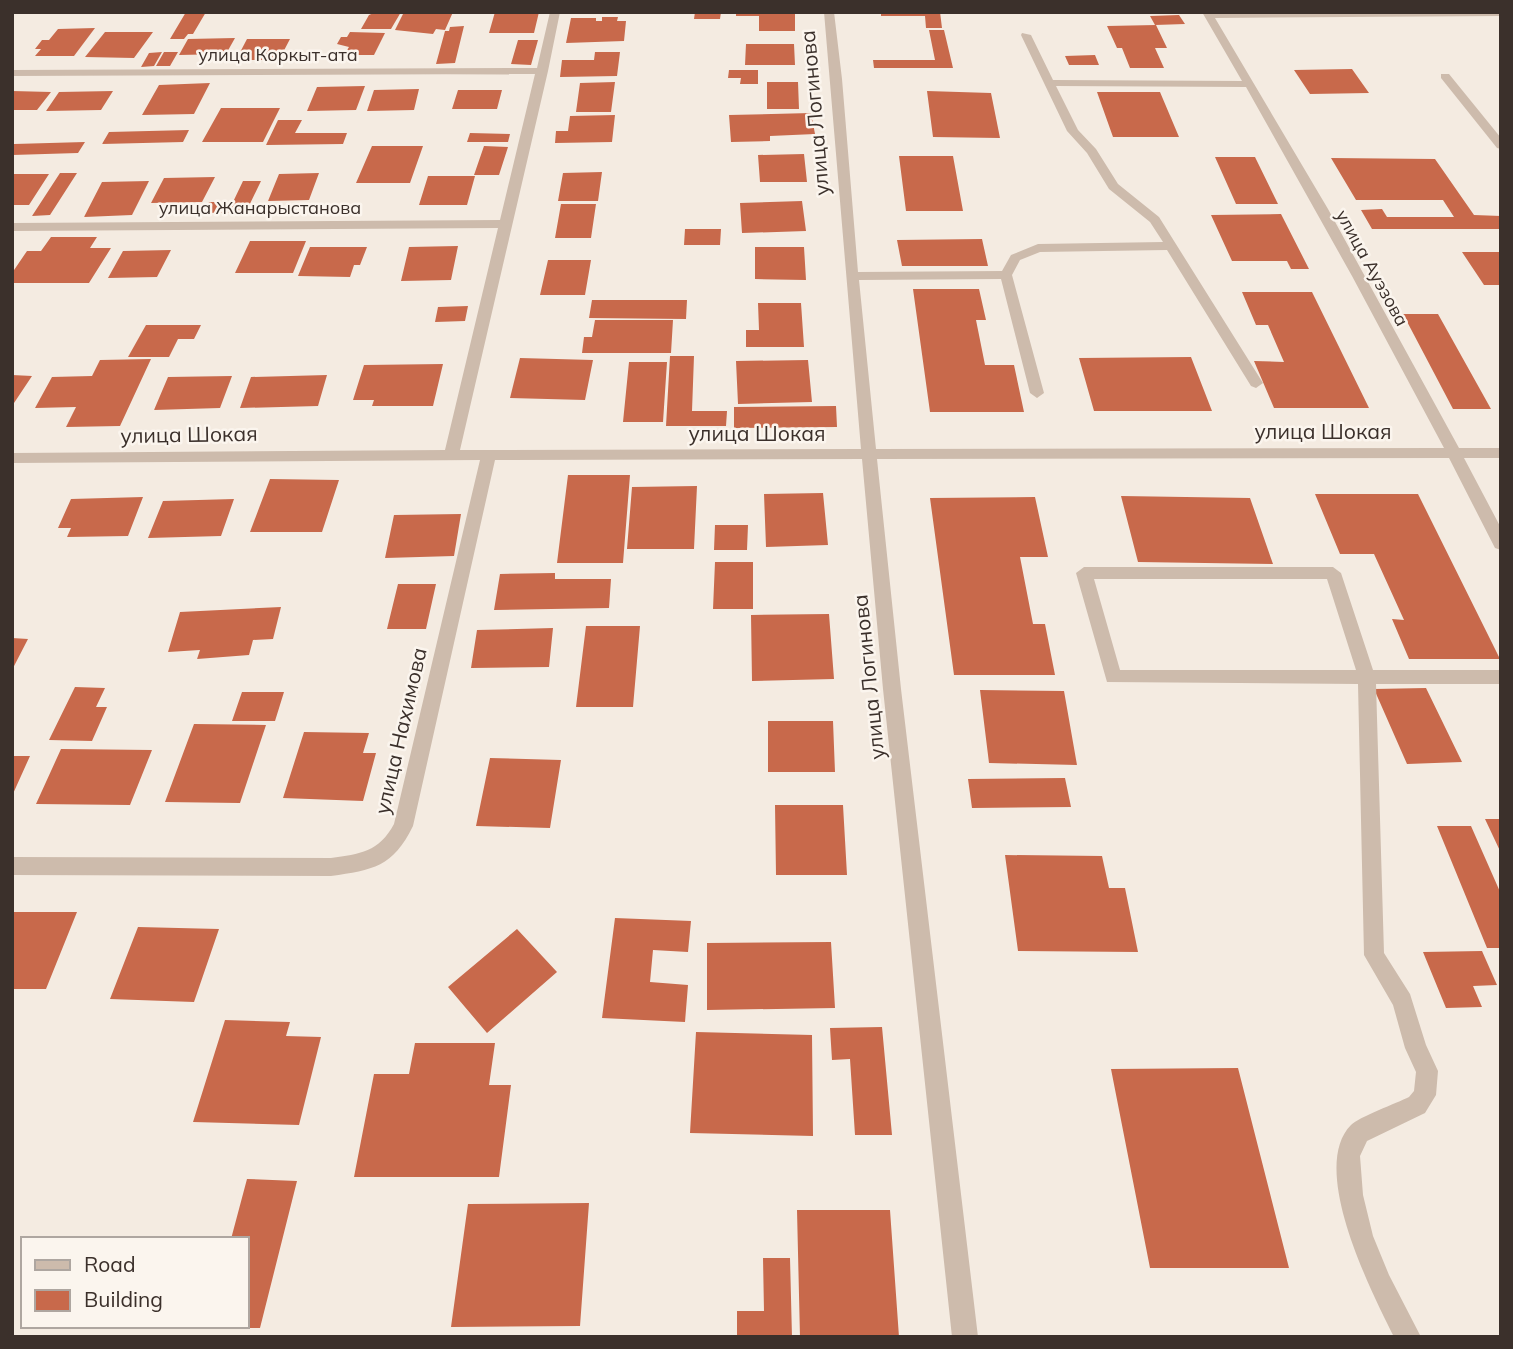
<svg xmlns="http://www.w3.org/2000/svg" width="1513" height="1349" font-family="Mulish,sans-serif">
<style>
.building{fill:#c8694b}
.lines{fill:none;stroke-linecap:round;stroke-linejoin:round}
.minor{fill:#cdbbac;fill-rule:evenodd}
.labels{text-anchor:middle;stroke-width:5;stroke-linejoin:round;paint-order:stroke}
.far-street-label{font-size:18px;fill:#3b302b;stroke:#fbf5ee}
.street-label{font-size:21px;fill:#3b302b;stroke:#fbf5ee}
</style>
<rect width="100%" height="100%" fill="#f4ebe1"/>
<!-- building -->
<path class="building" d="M186,12H206L193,34H188L184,39H170Z
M376,12H401L391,29H361L369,15Z
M404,12H453L445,30L436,29L433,34L395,30Z
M495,12H539L534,33H489Z
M695,12H721L720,19H694Z
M736,12L795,14V31H759V16H736Z
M881,12H940L942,28H926L925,16H881Z
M1179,15L1185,24L1155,25L1150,16Z
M602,17H618L617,21H626L624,41L566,43L571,18H596V21H602Z
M1156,25L1167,48H1155L1164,68H1130L1122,48H1117L1107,26Z
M464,26L455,63L436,64L445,31H449L450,27Z
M95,28L74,56H35L41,49H35L42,40H49L58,29Z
M929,30H944L953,68H874L873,60H935Z
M105,32H153L134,58L85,57Z
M350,32L385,33L374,55H344L349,47L337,44L341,37H347Z
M235,38L226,54L179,55L188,39Z
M247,39H290L279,60H236Z
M518,40H538L531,65L511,64Z
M746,44H794L795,65H745Z
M162,52L154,66L141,67L149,53Z
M164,52H178L170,66H156Z
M595,52H620L617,76L560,77L562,60H594Z
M1095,55L1099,65H1069L1065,56Z
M1352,69L1369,93L1310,94L1294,70Z
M729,70H758V84H740L741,78H728Z
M615,82L611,112H576L580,83Z
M767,82H798L799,109H767Z
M210,83L194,114L142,115L159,85Z
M365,86L356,110L307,111L317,87Z
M419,89L414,110L367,111L374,90Z
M458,90H502L497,109H452Z
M12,91L51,92L37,110H12Z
M113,91L101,110L46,111L59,92Z
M927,91L991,93L1000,138L933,137Z
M1097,92H1160L1179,137H1113Z
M221,108H280L263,142H202Z
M811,113L815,134L770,136V141L731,142L729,115Z
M615,115L612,142L555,143L556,131H568L570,116Z
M278,120H302L295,133H347L343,144L266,145Z
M189,130L183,142L102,144L109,132Z
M470,133L510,134L508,142H467Z
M85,142L78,153L12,155L14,144Z
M372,146H423L410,183H356Z
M484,146L508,147L499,175H474Z
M804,154L807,182H760L758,155Z
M899,156H953L963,211H906Z
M1215,157H1255L1278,204H1236Z
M1331,158L1435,159L1474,215L1501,216V229H1372L1361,210L1382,209L1387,217H1454L1443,200H1356Z
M602,172L598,201H558L563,173Z
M60,173H77L50,215L32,216Z
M319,173L309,200L268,201L279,174Z
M12,174H49L29,205H12Z
M428,176H475L467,205H419Z
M215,177L202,202L151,203L164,178Z
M149,181L132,215L84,217L102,182Z
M243,181H261L246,212L204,213L209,202H233Z
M802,201L806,231L742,233L740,203Z
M561,204H596L591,238H555Z
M1281,214L1309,269H1291L1287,261H1232L1211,215Z
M685,229H721L720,245H684Z
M51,237H97L90,248H111L89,283H12V273L27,251H41Z
M982,239L988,266H902L897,240Z
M250,241H306L293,273H235Z
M458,246L451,280L401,281L409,247Z
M310,247H367L360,265H354L350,277L298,276Z
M755,247H804L806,280L755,279Z
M171,250L157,277L108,278L123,251Z
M1462,252H1501V285H1484Z
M548,260H591L585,295H540Z
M913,289H979L986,320H976L985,365H1014L1024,412H930Z
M1242,292H1312L1369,408H1274L1254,361L1284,362L1268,325H1256Z
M592,300H687L686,319L589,318Z
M758,303H801L804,347H746V330H759Z
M468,306L465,321L435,322L438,307Z
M1403,314H1438L1491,409H1453Z
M595,320H673L671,353H582L584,337H592Z
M146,325H201L194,339H178L169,357H128Z
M670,356H694L692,411H727L726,426H666Z
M1191,357L1212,411H1094L1079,358Z
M520,358L593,360L585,400L510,398Z
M151,359L120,426L66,427L76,407L35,408L52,377L92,376L100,360Z
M808,360L812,402L738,404L736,361Z
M629,362H667L663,422H623Z
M443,364L433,406H372L374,400H353L364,365Z
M12,375L32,376L12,406Z
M327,375L318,406L240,408L251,377Z
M232,376L220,408L154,410L168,377Z
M836,406L837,427L734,428V407Z
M568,475H630L623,563H557Z
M270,479L339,480L322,532H250Z
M697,486L694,549H627L632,487Z
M823,493L828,545L766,547L764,494Z
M1315,494H1418L1500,659H1409L1392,619L1404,620L1374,554H1340Z
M1121,496L1250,498L1273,564L1138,562Z
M143,497L128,536L67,537L71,528H58L71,499Z
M1035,497L1048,557H1020L1033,624H1045L1055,675H954L930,498Z
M234,499L221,536L148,538L163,501Z
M461,514L454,556L385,558L394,515Z
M715,525H748L747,550H714Z
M715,562H753V609H713Z
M555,573V579H611L609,608L494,610L500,574Z
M398,584H436L426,629H387Z
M281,607L273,639L253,640L249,655L197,659L200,650L168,652L180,612Z
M829,614L834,679L752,681L751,615Z
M586,626H640L633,707H576Z
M553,628L549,667L471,668L477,630Z
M12,638L28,639L12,670Z
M75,687L105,688L96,707H107L92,741L49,740Z
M1426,688L1462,762L1407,764L1374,689Z
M980,690L1064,691L1077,765L989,763Z
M242,692H284L275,721H232Z
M768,721H833L835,772H768Z
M194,724L266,725L240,803L165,802Z
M304,732L369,733L363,753H376L363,801L283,798Z
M61,749L152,750L130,805L36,804Z
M12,756H30L12,796Z
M490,758L561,760L550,828L476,826Z
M1065,778L1071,807L972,808L968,779Z
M775,805H843L847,875H776Z
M1485,819H1501V853Z
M1437,826H1471L1501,894V948H1487Z
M1005,855L1102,856L1109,888H1125L1138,952L1018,951Z
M12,912H77L46,989H12Z
M615,918L691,921L688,952L653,950L650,982L688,985L685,1022L602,1018Z
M138,927L219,929L194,1002L110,999Z
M517,929L557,972L487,1033L448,987Z
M831,942L835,1008L707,1010V943Z
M1482,951L1497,985L1473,986L1482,1007L1446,1008L1423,952Z
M225,1020L290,1022L286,1036L321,1037L299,1125L193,1122Z
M882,1027L892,1135H855L850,1059L832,1060L830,1028Z
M696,1032L812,1035L813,1136L690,1133Z
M415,1043H495L489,1085H511L499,1177H354L374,1074H409Z
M1238,1068L1289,1268H1150L1111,1069Z
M247,1179L297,1181L260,1328H247V1239H231Z
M589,1203L580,1326L451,1327L468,1204Z
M797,1210H890L899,1337H800Z
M763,1258H790L792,1337H737V1311H764Z"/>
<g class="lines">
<!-- minor -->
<path class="minor" d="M550,12H560L548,71L460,450L861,449L824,12H834L842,79L858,272L1002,271L1011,255L1038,244L1163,242L1150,222L1109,189L1087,153L1067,131L1021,35L1022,33L1031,35L1053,80L1242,81L1202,12H1501V16L1215,18L1328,209L1459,448H1501V458H1464L1501,528V550L1495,548L1449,458L877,459L901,689L978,1337H952L883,689L862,459L495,460L413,826C393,867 373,870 331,876L12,875V857L331,858C360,854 379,852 394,824L480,460L12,463V453L445,450L498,228L12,231V223L500,220L535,74L12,76V70L537,68ZM1056,86L1246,87L1352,276L1444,448L876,449L859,280L1001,279L1030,393L1037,398L1044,393L1012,275L1020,260L1040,252L1167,250L1251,386L1256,388L1263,383L1159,217L1118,184L1096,149L1078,130Z
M1441,74H1449L1501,138V149L1497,148L1441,78Z
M1084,567H1333L1341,573L1373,670H1501V684H1376L1384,953L1410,994L1426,1045L1438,1071L1436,1095L1425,1113L1367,1141L1360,1156L1363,1195L1373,1236L1389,1275L1421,1337H1394C1372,1293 1308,1168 1351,1125C1359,1117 1397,1103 1409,1097L1414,1091L1416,1072L1405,1048L1393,1005L1364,955L1358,684L1107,682L1076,573ZM1094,579H1327L1356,670H1120Z"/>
</g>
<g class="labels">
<!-- far-street labels -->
<g class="far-street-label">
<text x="278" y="61">улица Коркыт-ата</text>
<text x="260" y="214">улица Жанарыстанова</text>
<text transform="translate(1372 268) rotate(61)" y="6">улица Ауэзова</text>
</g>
<!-- street labels -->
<g class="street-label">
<text transform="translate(815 113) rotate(-95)" y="7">улица Логинова</text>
<text x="1323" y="439">улица Шокая</text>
<text x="757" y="441">улица Шокая</text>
<text transform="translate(189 435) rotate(-1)" y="7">улица Шокая</text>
<text transform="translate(869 677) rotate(-96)" y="7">улица Логинова</text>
<text transform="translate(401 731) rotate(-77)" y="7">улица Нахимова</text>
</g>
</g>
<!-- border -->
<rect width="1513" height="1349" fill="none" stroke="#3b302b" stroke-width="28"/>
<!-- legend -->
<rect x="21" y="1237" width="228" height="91" fill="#fbf5ee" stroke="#aea6a0" stroke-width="2"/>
<rect x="35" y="1260" width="35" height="10" fill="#cdbbac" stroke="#aea6a0" stroke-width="2"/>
<text x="84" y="1272" font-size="21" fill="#3b302b">Road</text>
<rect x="35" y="1290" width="35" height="21" fill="#c8694b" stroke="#aea6a0" stroke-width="2"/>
<text x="84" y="1307" font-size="21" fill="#3b302b">Building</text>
</svg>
